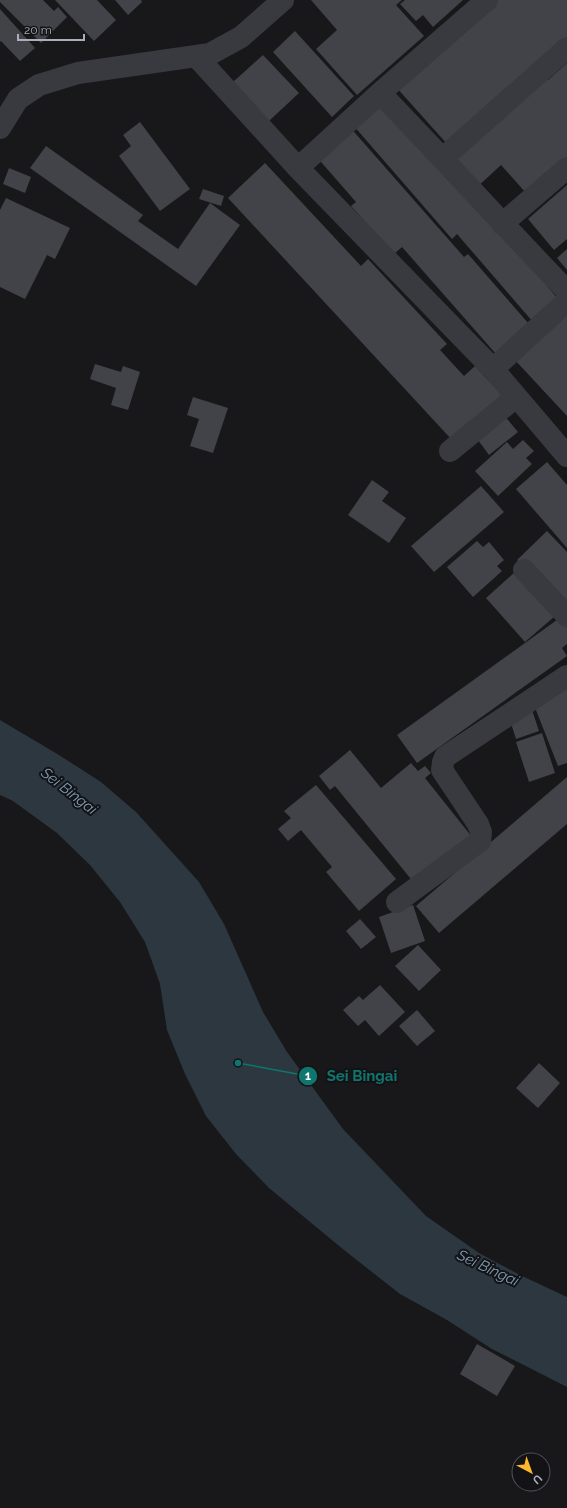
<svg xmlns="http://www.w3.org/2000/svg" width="567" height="1508" font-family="Raleway,sans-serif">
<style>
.water{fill:#2d3740}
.building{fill:#424348}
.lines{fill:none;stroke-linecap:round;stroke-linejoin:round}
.minor{stroke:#393a40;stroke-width:22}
.labels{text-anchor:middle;stroke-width:4;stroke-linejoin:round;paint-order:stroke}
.water-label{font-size:15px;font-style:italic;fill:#7f9db7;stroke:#131316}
.leader{fill:none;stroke:#0f766e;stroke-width:1.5}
.callout-dot{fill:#0f766e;stroke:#131316;stroke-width:1.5}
.mark-label{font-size:12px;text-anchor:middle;font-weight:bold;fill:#fff}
.callout-label{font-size:15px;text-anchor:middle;font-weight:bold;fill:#0f766e;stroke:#131316;stroke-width:4;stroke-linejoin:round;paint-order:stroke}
</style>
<rect width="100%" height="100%" fill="#18181b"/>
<!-- water -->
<path class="water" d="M0,720L59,755L101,782L136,812L199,882L224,924L263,1012L287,1052L343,1129L426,1216L479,1253L520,1275L567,1297V1387L492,1349L447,1320L400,1294L344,1250L269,1188L236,1154L206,1116L185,1074L167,1030L160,984L145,942L120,902L90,865L57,833L13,801L0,795Z"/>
<!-- building -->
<path class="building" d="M0,0H43L54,11L58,7L67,17L41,43L0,2Z
M55,0H97L116,20L94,41Z
M115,0H141L142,2L128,15Z
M311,0H402L396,5L424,36L357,95L316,49L337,30Z
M405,0H463L433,27L423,15L416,21L400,4Z
M494,0H567V38L448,145L396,87Z
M0,9L35,48L20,61L1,41L0,42Z
M295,31L354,96L332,117L273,52Z
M263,55L299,93L269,121L233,82Z
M567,63V157L526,193L501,165L475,189L450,161L545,77L548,80Z
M383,99L550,283L547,286L559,300L533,322L457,234L452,239L353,125Z
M140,122L190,189L160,211L119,156L131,146L123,135Z
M348,125L464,257L468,254L529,324L496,354L402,247L394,254L351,206L356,202L314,154Z
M46,146L143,215L138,221L178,249L210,203L240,225L196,286L30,168Z
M265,163L361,266L368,259L447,344L440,350L464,376L475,366L502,395L453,441L228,198Z
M9,168L31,177L25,193L3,184Z
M567,185V239L554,250L528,219Z
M203,189L224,196L221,206L199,199Z
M6,198L70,228L55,259L47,255L25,299L0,287V210Z
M567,249V270L557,258Z
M567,310V416L514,359Z
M95,364L121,372L123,366L140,372L128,410L111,405L116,388L90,379Z
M193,397L228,408L213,453L190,446L199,419L187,415Z
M503,414L518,432L489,455L475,436Z
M523,440L534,451L526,458L532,464L498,496L475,471L507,442L513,449Z
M547,462L567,485V548L516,489Z
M372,480L389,492L382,501L406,518L389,543L348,515Z
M481,486L504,512L434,572L411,546Z
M547,531L567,552V613L517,560Z
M477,541L483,547L489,542L504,560L497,566L502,571L473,597L447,567Z
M516,571L555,616L525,642L486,598Z
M561,617L567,625V644L562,648L567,656L417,763L397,735Z
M567,687V763L558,766L532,700Z
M532,710L539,731L516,739L509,717Z
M542,733L555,773L529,782L516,742Z
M350,750L381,788L411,763L418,771L425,766L431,773L425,778L472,837L415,884L335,786L330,790L319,776Z
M567,777V824L439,933L416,906Z
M316,785L396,879L359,911L326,872L332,867L301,830L288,841L278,829L291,818L284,811Z
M413,905L425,941L391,953L379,917Z
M360,919L376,937L361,949L346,931Z
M418,945L441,970L419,991L395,966Z
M380,985L405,1012L379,1036L365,1020L358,1026L343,1010L359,996L363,1000Z
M417,1010L435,1031L417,1046L399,1026Z
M539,1063L560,1083L538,1108L516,1088Z
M477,1344L515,1366L497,1396L460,1374Z"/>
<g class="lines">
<!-- minor -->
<path class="minor" d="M196,56L298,168L493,369L567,301
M380,93C443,158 504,226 567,291
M0,128L18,99L39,85L78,73L210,54L241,37L283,0
M443,158L567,48
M298,168L380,93L487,0
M502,224L567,168
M493,369L567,456
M450,451L516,397
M524,570L567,616
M397,902L480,841L481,832L478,824L442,770L443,762L445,757L567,676"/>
</g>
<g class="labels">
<!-- water labels -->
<g class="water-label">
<text transform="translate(69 791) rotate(38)" y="5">Sei Bingai</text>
<text transform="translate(488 1268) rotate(25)" y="5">Sei Bingai</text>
</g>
</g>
<!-- callouts -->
<path class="leader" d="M238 1063L308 1076"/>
<g class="callout-dot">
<circle cx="238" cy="1063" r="4"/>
<circle cx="308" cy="1076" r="10"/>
</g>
<g class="mark-label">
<text x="308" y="1080">1</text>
</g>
<g class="callout-label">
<text x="362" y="1081">Sei Bingai</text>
</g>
<!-- north arrow -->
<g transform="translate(531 1472) rotate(139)"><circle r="19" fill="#131316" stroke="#4f5158"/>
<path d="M0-3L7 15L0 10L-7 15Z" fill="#fcb92f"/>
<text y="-6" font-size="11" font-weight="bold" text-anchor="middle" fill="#aaafbb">U</text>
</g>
<!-- scale -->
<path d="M18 34v6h66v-6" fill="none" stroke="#aaafbb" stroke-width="2"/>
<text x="24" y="34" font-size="12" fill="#aaafbb" stroke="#131316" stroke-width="3" paint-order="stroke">20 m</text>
</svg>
